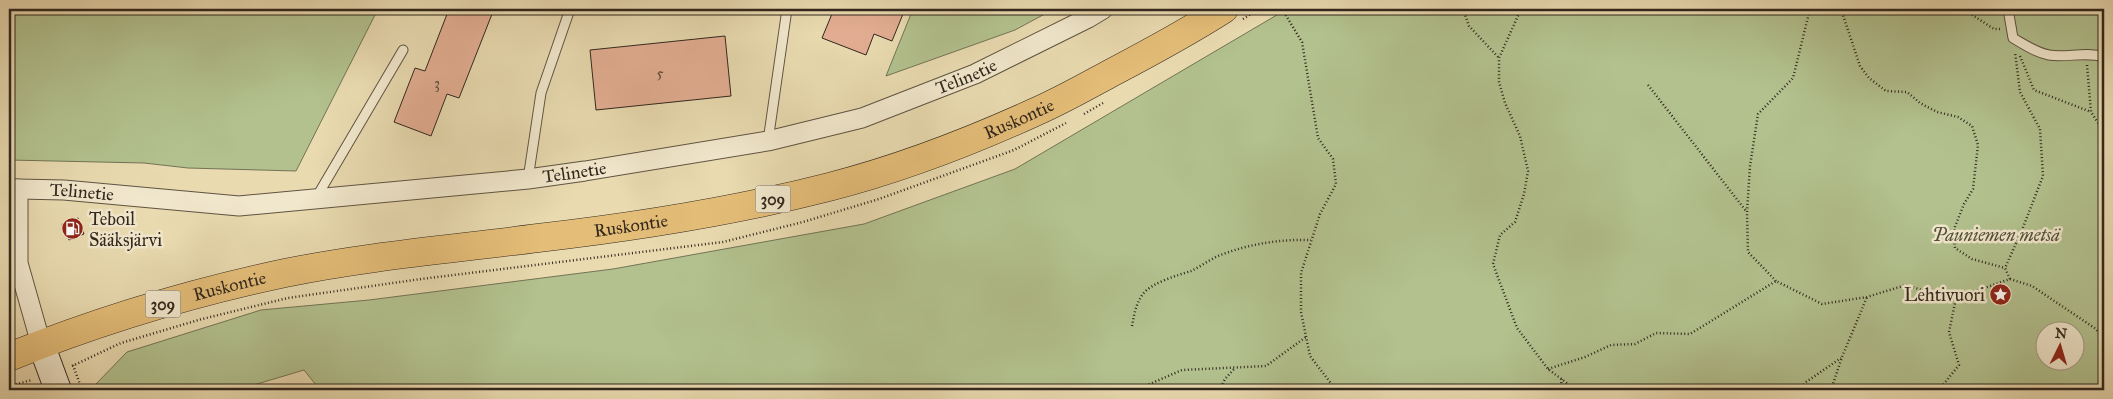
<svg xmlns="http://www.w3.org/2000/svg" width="2113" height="399" font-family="'IM FELL Great Primer',serif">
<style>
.green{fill:#b2c18e;stroke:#727456;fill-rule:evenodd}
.building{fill:#e2ad92;stroke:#31271d}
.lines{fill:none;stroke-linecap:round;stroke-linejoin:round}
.lane-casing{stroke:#5f5442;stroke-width:11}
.street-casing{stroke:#5f5442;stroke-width:21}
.secondary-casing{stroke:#31271d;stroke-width:28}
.primary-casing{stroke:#31271d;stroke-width:29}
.path{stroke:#31271d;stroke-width:2.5;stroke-dasharray:1 2.5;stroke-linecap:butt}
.lane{stroke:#f1e7cc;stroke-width:9}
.street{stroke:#f1e7cc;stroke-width:19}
.secondary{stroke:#f1e7cc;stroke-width:26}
.primary{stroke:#e4bd78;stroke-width:28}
.labels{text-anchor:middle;stroke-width:5;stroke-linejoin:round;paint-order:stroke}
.number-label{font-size:15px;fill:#5d483a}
.shield{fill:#f1e7cc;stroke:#6b6152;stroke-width:1}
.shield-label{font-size:16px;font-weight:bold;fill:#31271d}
.street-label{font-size:18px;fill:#31271d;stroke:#f1e7cc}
.poi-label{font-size:18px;fill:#31271d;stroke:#f1e7cc;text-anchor:start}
.park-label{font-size:18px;font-style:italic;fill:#514e39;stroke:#f1e7cc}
</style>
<rect width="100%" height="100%" fill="#e9dab0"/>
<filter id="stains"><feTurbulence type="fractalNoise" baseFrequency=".004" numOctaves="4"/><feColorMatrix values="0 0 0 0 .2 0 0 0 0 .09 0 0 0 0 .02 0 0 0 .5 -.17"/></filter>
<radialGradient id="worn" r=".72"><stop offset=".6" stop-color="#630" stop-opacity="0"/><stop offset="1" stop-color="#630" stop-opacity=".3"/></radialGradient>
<!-- green -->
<path class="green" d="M9,9H378L296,171L188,168L144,163L9,160Z
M913,9H1054L1015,30L886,76Z
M1287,9H2104V390H320L304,370L237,390H97L95,385L127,352L261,310L369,300L613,269L864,224L1015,169ZM2046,332H2076V362H2046Z"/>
<!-- building -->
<path class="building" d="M449,9H494L459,98L447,94L431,136L394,122L415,68L425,71Z
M834,9H905L892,41L874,34L866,55L822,38Z
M725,36L731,96L596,110L590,50Z
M78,218L84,234L69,240L62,224Z"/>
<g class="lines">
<defs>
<path id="lane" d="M2008,9L2013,38C2025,45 2035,52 2049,55C2067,58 2085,51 2104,57
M768,141L787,9
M528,179L541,93L570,9
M316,198L403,50"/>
<g id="street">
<path d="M9,189H18V263L41,344"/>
<path id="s1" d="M18,189L64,190L239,206L528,179L585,171L768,141L862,118L975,74L1088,18L1103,9"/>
</g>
<path id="secondary" d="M41,344L58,390"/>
<g id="primary">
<path id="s2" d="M9,357C98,321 191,293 285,273C368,256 454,249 538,238C634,227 735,211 829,187C899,169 967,143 1033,113C1061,101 1087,86 1113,72C1151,52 1188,32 1224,9"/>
</g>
</defs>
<!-- lane casing -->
<use href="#lane" class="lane-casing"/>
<!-- street casing -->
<use href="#street" class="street-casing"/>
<!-- secondary casing -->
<use href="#secondary" class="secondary-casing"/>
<!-- primary casing -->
<use href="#primary" class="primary-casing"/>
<!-- path -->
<path class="path" d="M1282,9L1302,42L1318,138L1333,159L1336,184L1320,214L1301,273V312L1310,356L1336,390
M1463,9L1469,26L1499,58
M1521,9L1499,58V82L1505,103L1520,136L1528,171L1524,194L1515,222L1500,235L1493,264L1517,328L1548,369L1576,390
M1841,9L1860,66L1869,78L1886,91L1907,92L1920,103L1937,112L1958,117L1972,126L1978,145L1973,189L1964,204L1954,229L1955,248L1972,259L2005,268
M1963,9L1994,29H2000
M1243,19L1259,9
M2020,56L2034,90L2091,112
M2087,65L2091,112L2104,132
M1648,85L1746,211
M1084,114L1103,103
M2010,279L2005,268L2022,230L2043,176L2040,129L2020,92L2015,52
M1776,281L1748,252L1747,212L1750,166L1758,114L1793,78L1810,9
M1132,326C1134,315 1136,303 1143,294C1151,283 1178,275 1191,271C1200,267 1209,260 1218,256C1248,244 1280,239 1311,240
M73,365L82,390
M72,366L121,343L202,319L288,298L421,279L723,242L803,222L879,199L1014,150L1066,123
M1548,369L1585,357L1611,345L1635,344L1656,333L1690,334L1776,281L1822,304L1867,297L1906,285L1931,293L1956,298L2010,279L2032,286L2096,329L2104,341
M9,386L32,380
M1136,390L1182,370L1266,366L1306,337
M1219,390L1225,379L1235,368
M1560,390L1562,379
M1799,390L1806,382L1841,358
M1831,390L1842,357L1867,297
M1939,390L1959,365L1949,332L1956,298"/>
<!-- lane -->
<use href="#lane" class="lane"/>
<!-- street -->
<use href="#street" class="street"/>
<!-- secondary -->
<use href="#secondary" class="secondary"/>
<!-- primary -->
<use href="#primary" class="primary"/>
</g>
<!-- icons -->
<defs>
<symbol id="fuel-disc" viewBox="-11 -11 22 22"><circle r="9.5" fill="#8f2418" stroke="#f1e7cc"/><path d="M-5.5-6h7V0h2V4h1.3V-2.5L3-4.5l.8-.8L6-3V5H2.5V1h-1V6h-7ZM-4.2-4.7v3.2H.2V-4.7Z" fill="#fff"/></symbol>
<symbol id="sight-disc" viewBox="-11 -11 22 22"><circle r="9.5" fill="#8f2418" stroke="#f1e7cc"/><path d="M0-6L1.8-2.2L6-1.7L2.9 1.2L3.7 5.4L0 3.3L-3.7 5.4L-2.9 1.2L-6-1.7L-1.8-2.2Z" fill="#fff"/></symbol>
</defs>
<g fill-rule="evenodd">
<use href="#fuel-disc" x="60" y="216" width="25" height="25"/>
<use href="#sight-disc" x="1988" y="282" width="25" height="25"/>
</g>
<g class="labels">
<!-- number labels -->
<g class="number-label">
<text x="660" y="78">5</text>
<text x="437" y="88">3</text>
</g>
<!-- shield labels -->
<g class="shield">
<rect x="755.5" y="185.5" width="35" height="27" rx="4"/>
<rect x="145.5" y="290.5" width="35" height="27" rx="4"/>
</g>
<g class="shield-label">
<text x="773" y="205">309</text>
<text x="163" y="310">309</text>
</g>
<!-- street labels -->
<g class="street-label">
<text dy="6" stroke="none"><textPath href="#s1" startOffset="964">Telinetie</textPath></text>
<text dy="6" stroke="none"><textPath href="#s2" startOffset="1042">Ruskontie</textPath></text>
<text dy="6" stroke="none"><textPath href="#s1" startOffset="559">Telinetie</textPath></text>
<text dy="6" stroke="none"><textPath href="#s1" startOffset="64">Telinetie</textPath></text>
<text dy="6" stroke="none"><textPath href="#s2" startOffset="638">Ruskontie</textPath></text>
<text dy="6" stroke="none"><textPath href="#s2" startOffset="232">Ruskontie</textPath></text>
</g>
<!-- poi labels -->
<g class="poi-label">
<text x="89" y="225">Teboil<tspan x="89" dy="21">Sääksjärvi</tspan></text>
<text x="1985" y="301" text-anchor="end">Lehtivuori</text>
</g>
<!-- park labels -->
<g class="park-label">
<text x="1996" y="241">Pauniemen metsä</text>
</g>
</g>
<!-- margin -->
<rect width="2113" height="399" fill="none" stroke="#e9dab0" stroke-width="30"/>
<rect x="10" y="10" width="2093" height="379" fill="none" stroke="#31271d" stroke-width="2.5"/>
<rect x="15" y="15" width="2083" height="369" fill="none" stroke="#31271d"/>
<!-- north arrow -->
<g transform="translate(2060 346) rotate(5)"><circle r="24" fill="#f1e7cc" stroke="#a49a86"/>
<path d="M0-4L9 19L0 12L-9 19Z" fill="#8f2418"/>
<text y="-8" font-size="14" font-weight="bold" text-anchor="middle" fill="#31271d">N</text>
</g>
<rect width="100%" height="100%" filter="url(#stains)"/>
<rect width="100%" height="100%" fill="url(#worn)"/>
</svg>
